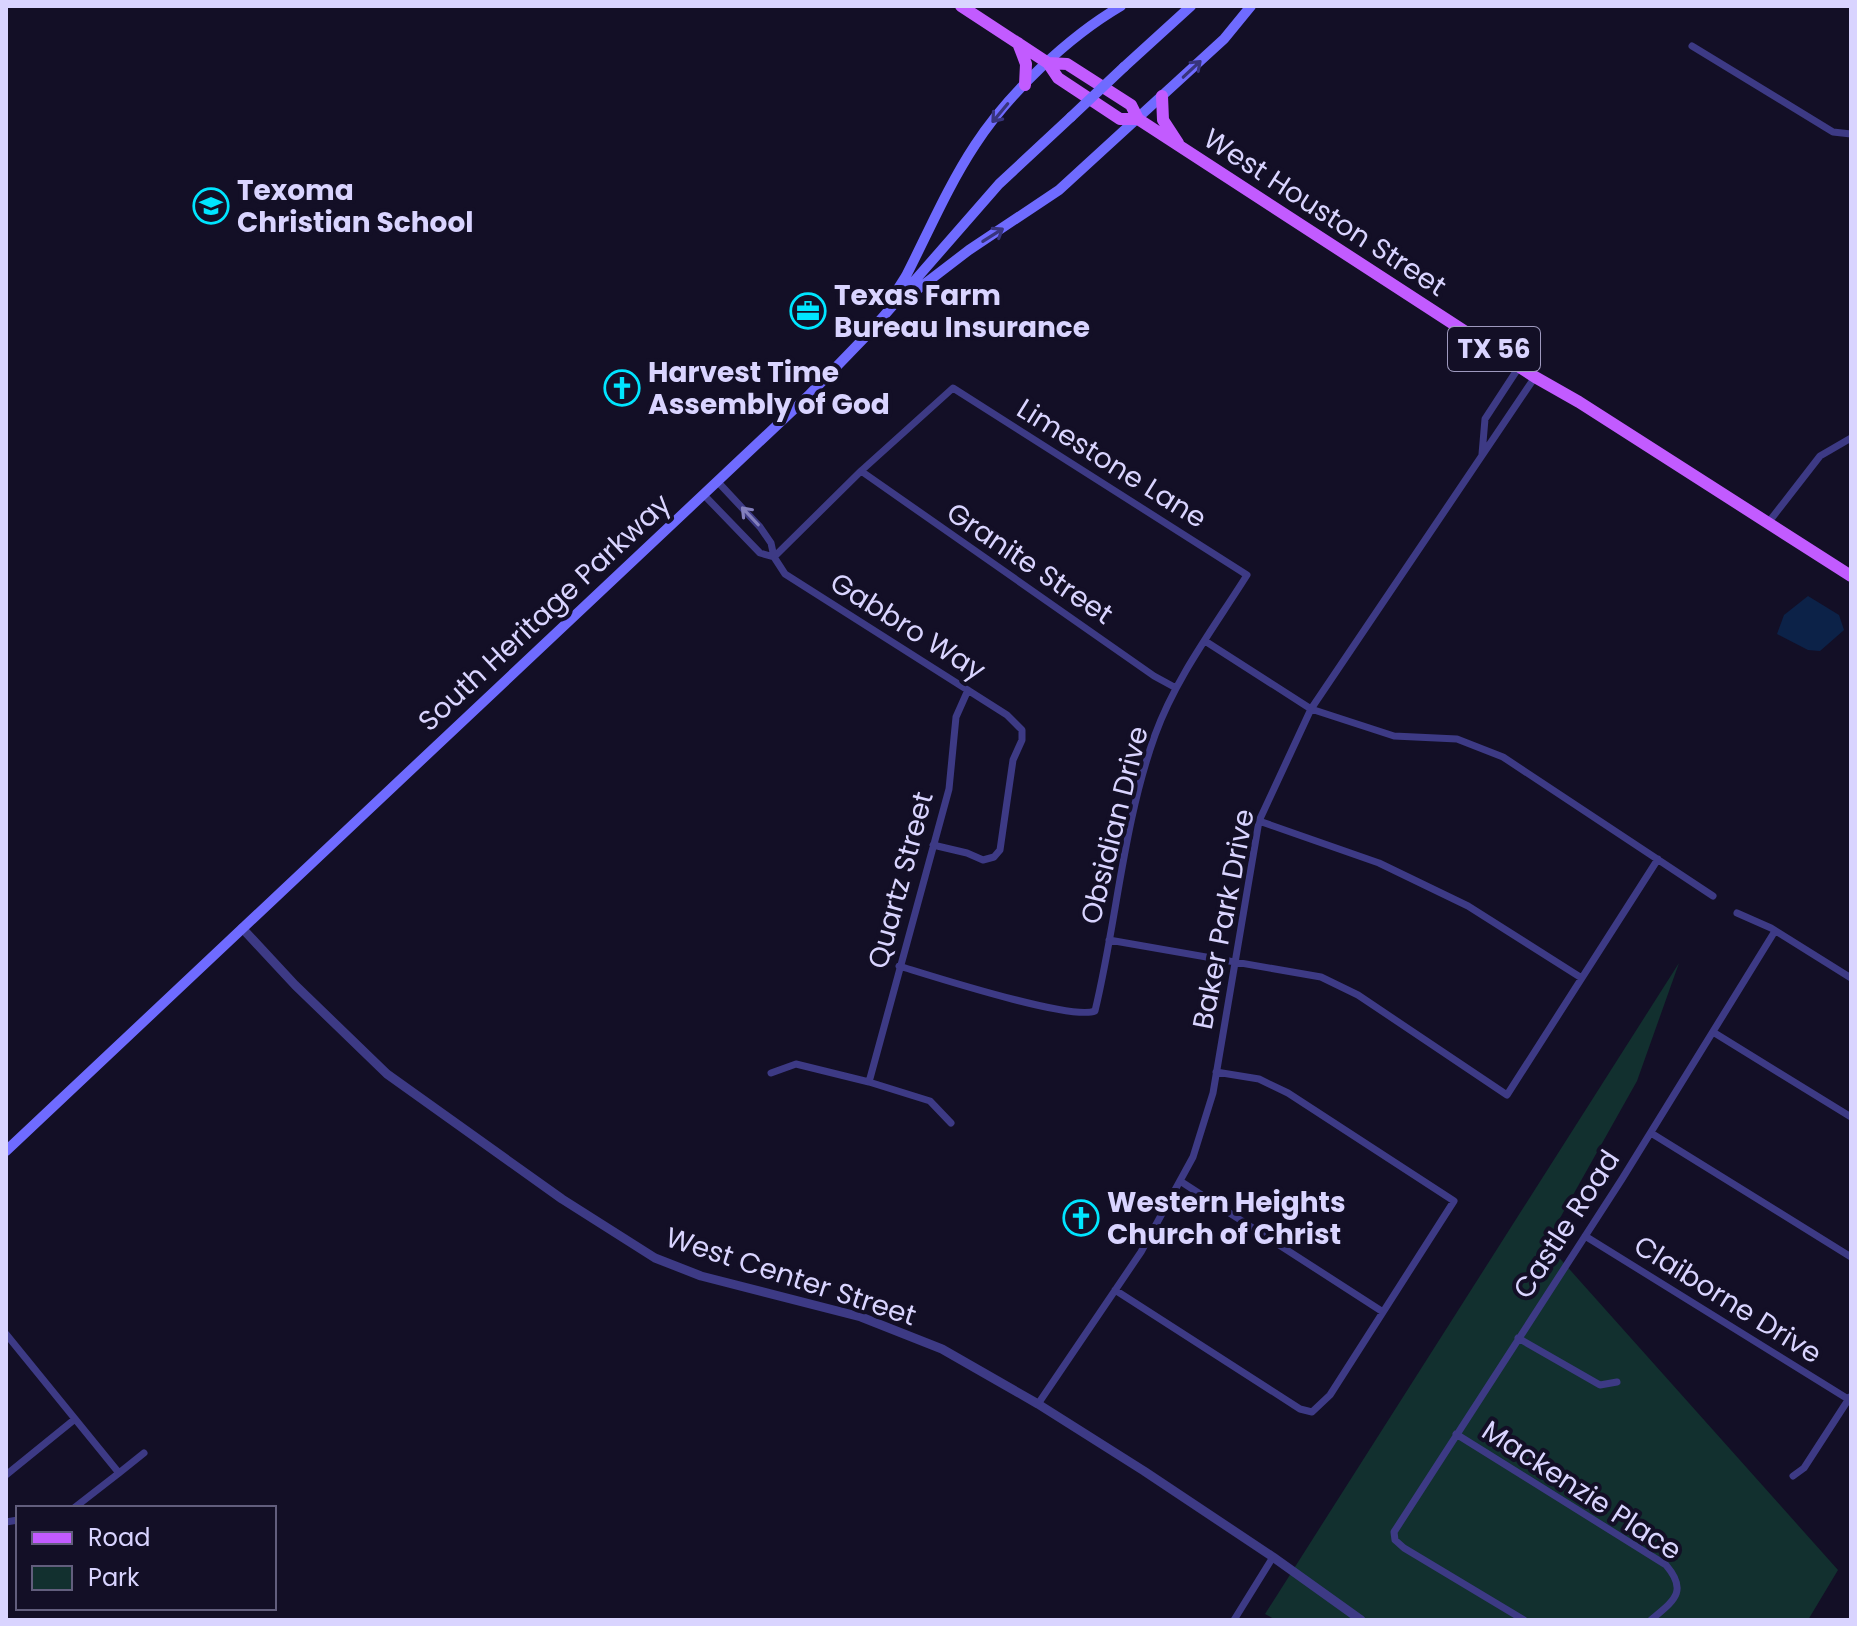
<svg xmlns="http://www.w3.org/2000/svg" width="1857" height="1626" font-family="Poppins,sans-serif">
<style>
.green{fill:#12302f}
.water{fill:#0c2248}
.lines{fill:none;stroke-linecap:round;stroke-linejoin:round}
.minor{stroke:#3d3a85;stroke-width:7}
.tertiary{stroke:#3d3a85;stroke-width:9}
.secondary{stroke:#6f6bff;stroke-width:10}
.primary{stroke:#c25bff;stroke-width:12}
.secondary-bridge{stroke:#6f6bff;stroke-width:10}
.oneway{stroke:#38347d}
.oneway2{stroke:#837fbc}
.labels{text-anchor:middle;stroke-width:8;stroke-linejoin:round;paint-order:stroke}
.shield{fill:#130f26;stroke:#9e99be;stroke-width:2}
.shield-label{font-size:26px;font-weight:bold;fill:#d9d4ff}
.poi-label{font-size:28px;font-weight:bold;fill:#d9d4ff;stroke:#130f26;text-anchor:start}
.street-label{font-size:28px;fill:#d9d4ff;stroke:#130f26}
</style>
<rect width="100%" height="100%" fill="#130f26"/>
<!-- green -->
<path class="green" d="M1679,963L1637,1081L1546,1243L1838,1570L1808,1620H1276L1265,1614Z"/>
<!-- water -->
<path class="water" d="M1808,596L1839,615L1844,630L1820,651L1808,650L1777,634L1784,615Z"/>
<g class="lines">
<!-- minor -->
<path class="minor" d="M1692,46L1833,132L1851,134
M1482,454L1485,419L1519,367
M861,471L1154,676L1176,688
M717,481L760,527L771,543L774,557L785,574L1007,715L1022,730V740L1013,760L1000,850L994,857L983,860L967,853L933,845
M703,494L760,553L774,557
M1768,523L1820,456L1851,438
M774,557L861,471L953,388L1247,575C1215,626 1176,677 1155,735C1123,824 1117,920 1095,1011C1071,1021 932,976 899,966
M1205,641L1311,709L1394,736L1457,739L1503,757L1713,896
M1259,821L1379,863L1468,906L1580,977
M1737,913L1771,928L1851,978
M1109,940L1321,977L1358,995L1507,1095L1658,859
M1713,1032L1851,1117
M771,1073L796,1064L869,1082L930,1101L951,1123
M869,1082L949,789L956,717L968,690
M1651,1133L1851,1257
M1180,1181L1383,1312
M1585,1236L1848,1399
M1115,1290L1300,1409L1312,1412L1330,1395L1454,1201L1288,1093L1259,1079L1216,1072
M6,1334L119,1473L74,1508
M1518,1338L1600,1385L1617,1382
M1038,1404L1141,1252L1193,1157L1213,1093L1259,821L1311,709L1535,377
M1456,1434L1666,1565C1689,1592 1673,1601 1651,1620
M119,1473L144,1453
M6,1475L75,1419
M1793,1476L1804,1468L1850,1397
M6,1522L18,1520
M1234,1620L1273,1557
M1524,1620L1404,1548L1395,1540L1394,1532L1622,1179L1775,931"/>
<!-- tertiary -->
<path class="tertiary" d="M242,928L295,985L387,1074L562,1199L655,1258L701,1276L861,1317L942,1349L1038,1404L1144,1471L1273,1557L1361,1620"/>
<!-- secondary -->
<path class="secondary" d="M1124,67L1191,6
M894,295L906,276C928,233 948,186 975,145C1008,94 1068,37 1121,6
M905,299L969,250L1059,190L1224,39L1251,6
M6,1151L808,396L868,334L999,184L1071,117"/>
<!-- primary -->
<path class="primary" d="M961,6L1048,63L1058,78L1120,119H1138L1535,377L1579,402L1851,576
M1018,43L1026,64L1025,85
M1048,63L1067,64L1131,105L1138,119
M1162,96L1163,120L1178,143"/>
<!-- secondary-bridge -->
<path class="secondary-bridge" d="M1071,117L1124,67"/>
</g>
<!-- one-way arrows -->
<defs><path id="oneway-shaft" d="M-6 0H5M1.5-3L5.5 0L1.5 3" fill="none" stroke-width="1.6" stroke-linecap="round" stroke-linejoin="round" transform="scale(2)"/></defs>
<g class="oneway">
<use href="#oneway-shaft" transform="translate(1192 69) rotate(-43)"/>
<use href="#oneway-shaft" transform="translate(1000 113) rotate(130)"/>
<use href="#oneway-shaft" transform="translate(993 235) rotate(-32)"/>
</g>
<use class="oneway2" href="#oneway-shaft" transform="translate(750 516) rotate(-133)"/>
<!-- icons -->
<defs>
<symbol id="school-ring" viewBox="-11 -11 22 22"><circle r="9.5" fill="#130f26" stroke="#00e5ff" stroke-width="1.5"/><path d="M0-5L7-2L0 1L-7-2ZM-4 1L0 2.5L4 1V4Q0 6-4 4Z" fill="#00e5ff"/></symbol>
<symbol id="office-ring" viewBox="-11 -11 22 22"><circle r="9.5" fill="#130f26" stroke="#00e5ff" stroke-width="1.5"/><path d="M-6-3h4V-5.5h4V-3h4V5H-6ZM-1-4.5V-3h2v-1.5ZM-6 0V1H6V0Z" fill="#00e5ff"/></symbol>
<symbol id="church-ring" viewBox="-11 -11 22 22"><circle r="9.5" fill="#130f26" stroke="#00e5ff" stroke-width="1.5"/><path d="M-1.2-6h2.4v3.5h3.3v2.4h-3.3V6h-2.4V-.1h-3.3v-2.4h3.3Z" fill="#00e5ff"/></symbol>
</defs>
<g fill-rule="evenodd">
<use href="#school-ring" x="191" y="186" width="40" height="40"/>
<use href="#office-ring" x="788" y="291" width="40" height="40"/>
<use href="#church-ring" x="602" y="368" width="40" height="40"/>
<use href="#church-ring" x="1061" y="1198" width="40" height="40"/>
</g>
<g class="labels">
<!-- shield labels -->
<rect class="shield" x="1448" y="327" width="92" height="44" rx="6"/>
<g class="shield-label">
<text x="1494" y="358">TX 56</text>
</g>
<!-- poi labels -->
<g class="poi-label">
<text x="237" y="200">Texoma<tspan x="237" dy="32">Christian School</tspan></text>
<text x="834" y="305">Texas Farm<tspan x="834" dy="32">Bureau Insurance</tspan></text>
<text x="648" y="382">Harvest Time<tspan x="648" dy="32">Assembly of God</tspan></text>
<text x="1107" y="1212">Western Heights<tspan x="1107" dy="32">Church of Christ</tspan></text>
</g>
<!-- street labels -->
<g class="street-label">
<text transform="translate(1325 212) rotate(33)" y="10">West Houston Street</text>
<text transform="translate(1112 463) rotate(32)" y="10">Limestone Lane</text>
<text transform="translate(1030 563) rotate(34)" y="10">Granite Street</text>
<text transform="translate(544 612) rotate(-43)" y="10">South Heritage Parkway</text>
<text transform="translate(908 626) rotate(32)" y="10">Gabbro Way</text>
<text transform="translate(1114 825) rotate(-76)" y="10">Obsidian Drive</text>
<text transform="translate(900 880) rotate(-75)" y="10">Quartz Street</text>
<text transform="translate(1223 919) rotate(-79)" y="10">Baker Park Drive</text>
<text transform="translate(1566 1224) rotate(-57)" y="10">Castle Road</text>
<text transform="translate(791 1276) rotate(18)" y="10">West Center Street</text>
<text transform="translate(1728 1299) rotate(32)" y="10">Claiborne Drive</text>
<text transform="translate(1582 1490) rotate(33)" y="10">Mackenzie Place</text>
</g>
</g>
<!-- border -->
<rect width="1857" height="1626" fill="none" stroke="#d9d4ff" stroke-width="16"/>
<!-- legend -->
<rect x="16" y="1506" width="260" height="104" fill="#130f26" stroke="#625e7d" stroke-width="2"/>
<rect x="32" y="1532" width="40" height="12" fill="#c25bff" stroke="#625e7d" stroke-width="2"/>
<text x="88" y="1546" font-size="24" fill="#d9d4ff">Road</text>
<rect x="32" y="1566" width="40" height="24" fill="#12302f" stroke="#625e7d" stroke-width="2"/>
<text x="88" y="1586" font-size="24" fill="#d9d4ff">Park</text>
</svg>
